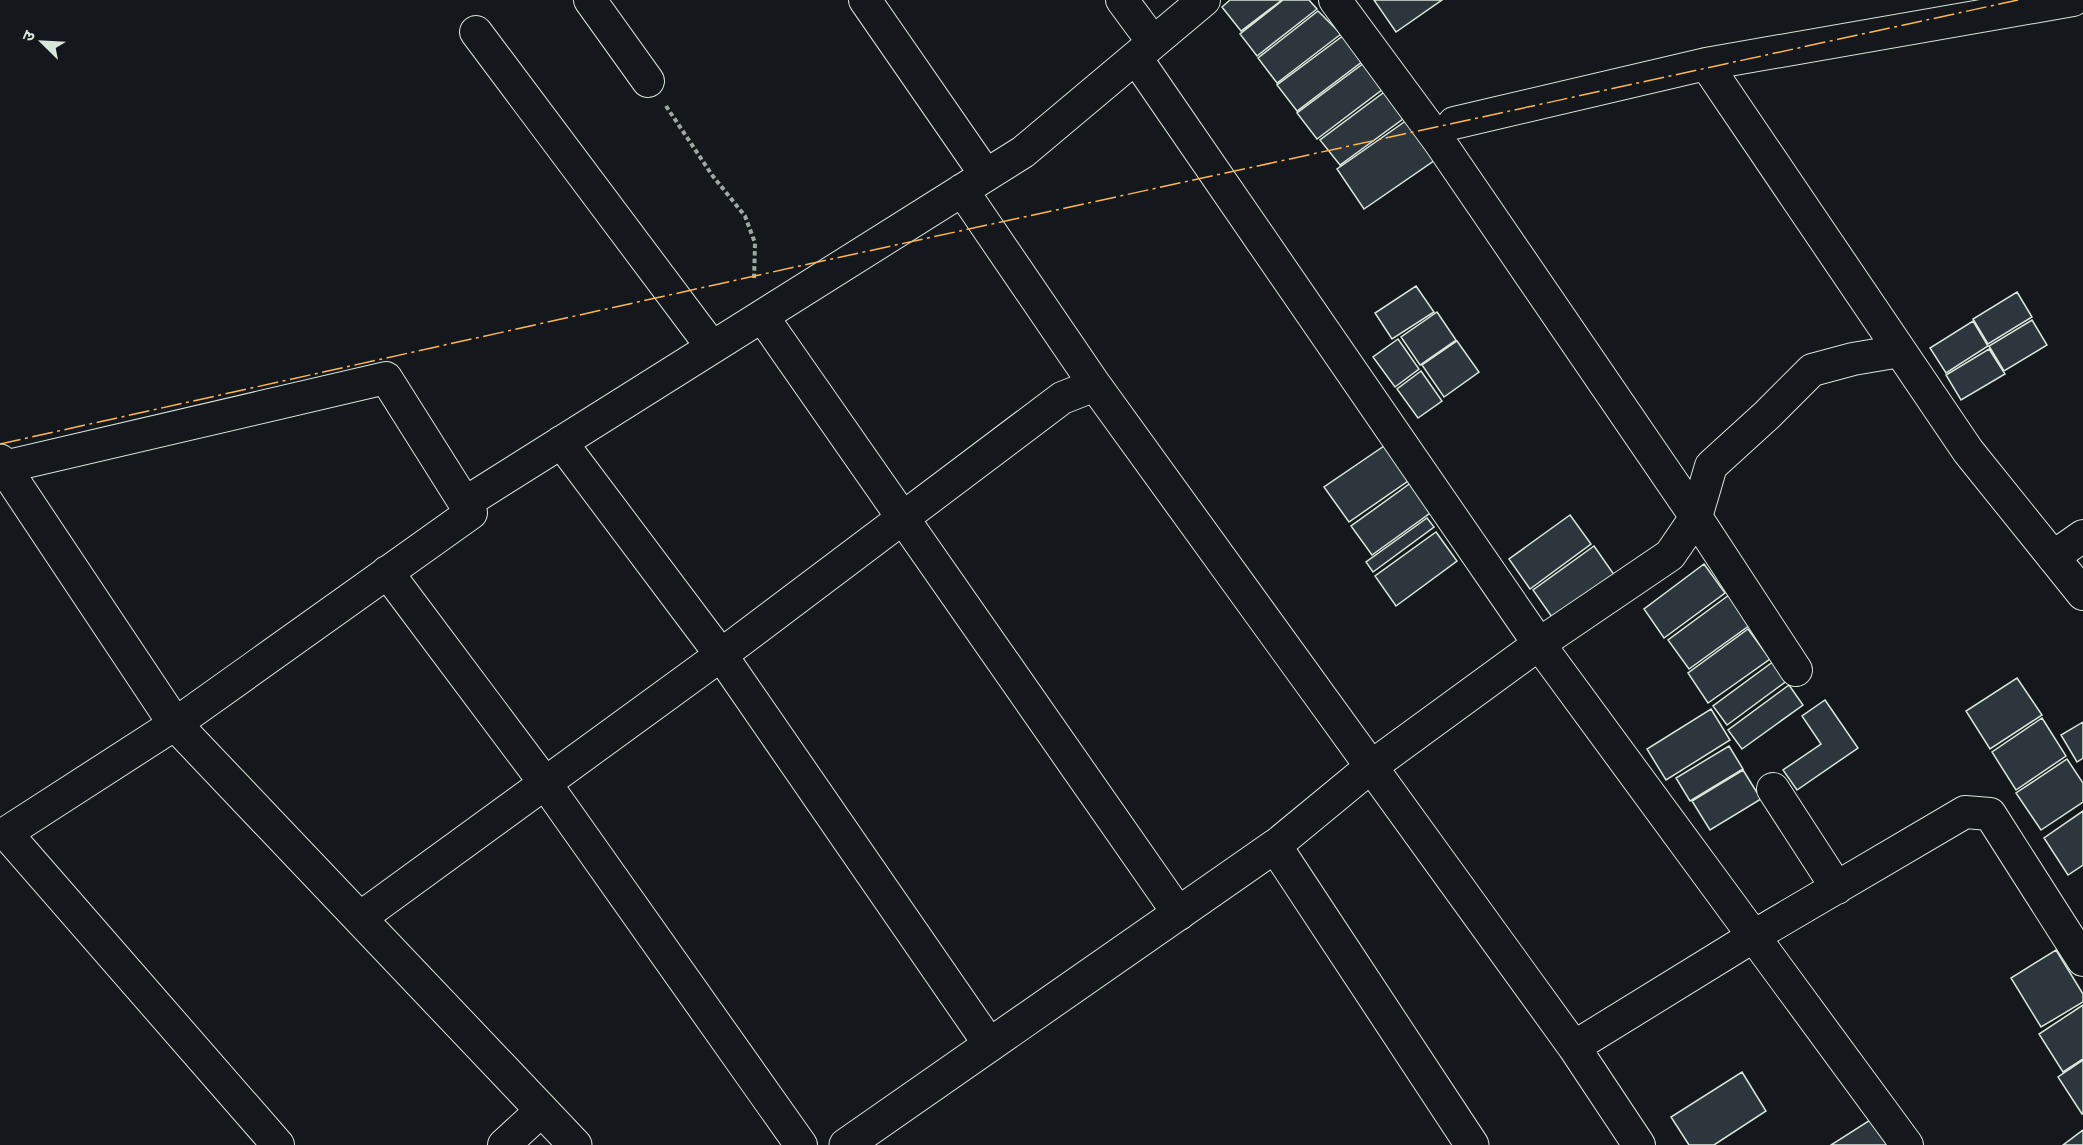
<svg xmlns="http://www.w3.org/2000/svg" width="2083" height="1145" font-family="'Source Sans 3','Noto Sans Devanagari',sans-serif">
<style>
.building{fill:#2c363c;stroke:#d8e6dc;stroke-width:1.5}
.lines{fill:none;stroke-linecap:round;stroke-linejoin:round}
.minor-casing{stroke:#d8e6dc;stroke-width:34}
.tertiary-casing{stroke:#d8e6dc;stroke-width:35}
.path{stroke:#9da8a2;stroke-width:4;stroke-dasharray:4.5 3;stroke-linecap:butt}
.minor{stroke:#14181c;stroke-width:32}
.tertiary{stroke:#14181c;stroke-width:33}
.power{stroke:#ffb74d;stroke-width:1.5;stroke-dasharray:21 4.5 3 4.5;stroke-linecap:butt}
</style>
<rect width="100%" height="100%" fill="#14181c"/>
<!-- building -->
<path class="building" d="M1230,0H1282L1241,31L1222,7Z
M1283,0H1309L1317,9L1257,56L1240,34Z
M1374,0H1442L1396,32Z
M1318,11L1341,34L1277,83L1258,58Z
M1344,35L1363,61L1297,111L1277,85Z
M1364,63L1383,89L1317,139L1297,113Z
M1387,90L1407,116L1340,165L1320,140Z
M1410,118L1438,158L1364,209L1337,169Z
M1416,286L1434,312L1392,339L1375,313Z
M2017,292L2032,317L1988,344L1973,319Z
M1437,312L1456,340L1420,365L1401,337Z
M2032,320L2047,345L2004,371L1989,346Z
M1973,321L1988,346L1946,373L1930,348Z
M1398,339L1419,369L1395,387L1373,357Z
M1457,341L1479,372L1444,397L1422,365Z
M1989,349L2005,374L1961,400L1946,375Z
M1421,371L1442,401L1418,418L1397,389Z
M1387,444L1411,479L1349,522L1324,487Z
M1412,482L1433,511L1372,555L1351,526Z
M1570,515L1591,544L1530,589L1509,559Z
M1427,518L1434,527L1373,572L1366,562Z
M1436,532L1457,561L1396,606L1375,576Z
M1594,546L1615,576L1554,620L1533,590Z
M1704,564L1725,593L1664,638L1644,609Z
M1729,595L1750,625L1689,669L1668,640Z
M1748,629L1770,659L1708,703L1688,673Z
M1774,661L1788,680L1727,725L1713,706Z
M2017,678L2042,715L1990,749L1966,711Z
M1789,685L1803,705L1742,749L1728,730Z
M1825,700L1858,748L1797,790L1783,770L1821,744L1802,716Z
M1711,709L1730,740L1666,780L1647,749Z
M2042,718L2066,756L2016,790L1992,752Z
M2083,722V758L2077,762L2061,735Z
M1729,746L1743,769L1690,801L1676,778Z
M2067,759L2083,783V802L2041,830L2016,793Z
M1743,770L1761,799L1710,830L1692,801Z
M2083,811V865L2068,875L2044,838Z
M2056,950L2083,994V1002L2041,1027L2011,978Z
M2083,1005V1059L2063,1072L2039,1034Z
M2083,1060V1113L2082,1114L2058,1077Z
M1742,1072L1766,1111L1714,1145H1689L1671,1117Z
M1878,1115L1897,1145H1831Z
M2083,1130V1145H2063Z"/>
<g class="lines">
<defs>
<path id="minor" d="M590,0L648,81
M865,0L986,175
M1122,0L1153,42
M476,32L712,347
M1136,58L1539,644L1907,1145
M1706,64L1968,451L2083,594
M1454,123L1706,64L2073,0
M962,190L1095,385L1574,1047L1639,1145
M762,316L1179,914
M561,442L721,655L990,1045
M0,468L386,378L471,513L175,724L6,833L278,1145
M465,503L1023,152L1204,0
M2053,557L2083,536
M387,572L545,783L801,1145
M1796,670L1696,517L1711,466L1767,415L1812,370L1853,359L1900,351
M1773,789L1837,888
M1275,846L1372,766L1539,644L1670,555L1696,517L1439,141L1335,0
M360,918L721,655L1062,398L1095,385
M1574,1047L1754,936L1965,812L1990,814L2083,960
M504,1145L542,1110"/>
<path id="tertiary" d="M0,461L175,724L575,1145
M846,1145L1275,846L1472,1145"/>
</defs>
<!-- minor casing -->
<use href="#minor" class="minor-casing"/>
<!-- tertiary casing -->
<use href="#tertiary" class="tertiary-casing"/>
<!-- path -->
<path class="path" d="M666,106L712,175L745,216L755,243L754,281"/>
<!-- minor -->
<use href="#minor" class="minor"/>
<!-- tertiary -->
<use href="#tertiary" class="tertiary"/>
<!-- power -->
<path class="power" d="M0,444L795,267L2018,0"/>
</g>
<!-- north arrow -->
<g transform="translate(42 42) rotate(294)" stroke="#14181c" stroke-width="4.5" paint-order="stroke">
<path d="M0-4.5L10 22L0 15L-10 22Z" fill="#d8e6dc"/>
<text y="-9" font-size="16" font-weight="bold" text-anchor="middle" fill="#d8e6dc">उ</text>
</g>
</svg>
